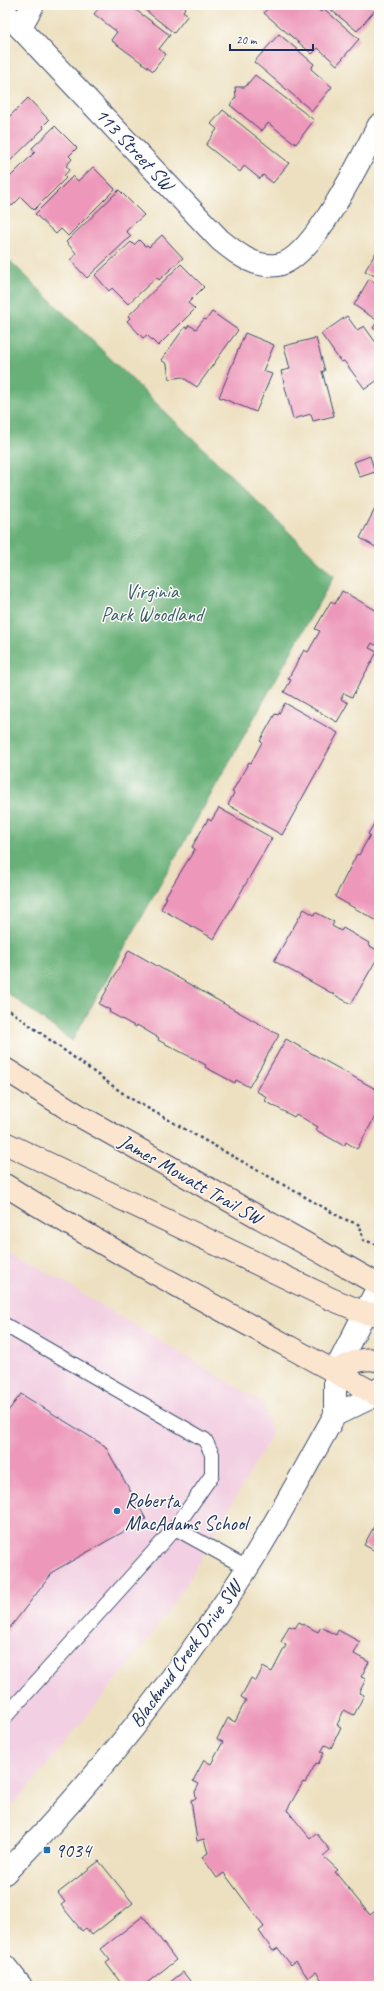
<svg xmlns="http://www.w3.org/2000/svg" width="384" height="1991" font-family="Caveat,sans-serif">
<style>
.built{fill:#f2cfe2}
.forest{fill:#67b078;stroke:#41706b}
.building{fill:#ed98ba}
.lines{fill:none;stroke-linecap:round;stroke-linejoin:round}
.service-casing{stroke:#3a4a6d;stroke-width:16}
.minor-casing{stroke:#3a4a6d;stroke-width:24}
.tertiary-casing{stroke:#3a4a6d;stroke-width:24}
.secondary-casing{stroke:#3a4a6d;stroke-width:24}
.path{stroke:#3a4a6d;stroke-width:2.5;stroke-dasharray:3 3;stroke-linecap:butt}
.service{stroke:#fff;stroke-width:14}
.minor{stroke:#fff;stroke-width:22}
.tertiary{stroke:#fff;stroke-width:22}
.secondary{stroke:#fce5cf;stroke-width:22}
.poi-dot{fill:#1f6fb2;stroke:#fdfcf7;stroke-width:1.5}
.labels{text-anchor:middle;stroke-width:3;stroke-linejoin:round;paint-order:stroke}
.street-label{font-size:20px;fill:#1b2f5e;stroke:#fdfcf7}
.park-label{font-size:20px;fill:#395e6c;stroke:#fdfcf7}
.poi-label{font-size:20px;fill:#1b2f5e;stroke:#fdfcf7;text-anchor:start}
</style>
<rect width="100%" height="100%" fill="#fdfcf7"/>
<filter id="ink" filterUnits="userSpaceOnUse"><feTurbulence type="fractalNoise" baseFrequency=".025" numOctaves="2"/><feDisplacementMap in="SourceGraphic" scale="8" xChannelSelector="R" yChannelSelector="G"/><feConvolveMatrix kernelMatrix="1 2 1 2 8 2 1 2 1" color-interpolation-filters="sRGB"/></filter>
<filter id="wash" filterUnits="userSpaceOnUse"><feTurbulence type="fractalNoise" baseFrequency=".012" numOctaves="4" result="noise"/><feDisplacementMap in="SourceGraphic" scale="16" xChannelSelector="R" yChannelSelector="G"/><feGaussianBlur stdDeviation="0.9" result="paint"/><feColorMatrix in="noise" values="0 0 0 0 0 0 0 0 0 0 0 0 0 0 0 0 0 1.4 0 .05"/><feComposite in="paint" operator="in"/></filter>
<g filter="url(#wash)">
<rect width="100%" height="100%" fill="#ede0c0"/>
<!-- built -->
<path class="built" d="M5,1247L262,1402L272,1434L184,1588L141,1649L99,1701L26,1791L5,1813Z"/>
<!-- forest -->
<path class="forest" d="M5,256L334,576L72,1041L5,991Z"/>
<g id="blocks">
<!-- building -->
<path class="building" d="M101,5H129L170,35L159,49L166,54L153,71L111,40L117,32L94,14Z
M139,5H187L183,11L188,15L174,33Z
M270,5H312L321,12L324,9L359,39L337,65L318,48L312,54L264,13Z
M325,5H374L377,8L357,31Z
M279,34L314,64L311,69L332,87L312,111L254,62Z
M255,75L314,120L296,144L268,123L262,131L230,105L236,97L235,87H245Z
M28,98L49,120L43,126L44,128L5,166V111L10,116Z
M223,110L289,163L273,183L263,175L260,179L244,166L240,172L206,145L217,129L211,124Z
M55,126L77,148L69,156L72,159L66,166L70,169L64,176L66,178L34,210L21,197L12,206L5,198V186L8,183L6,181L35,152L32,148Z
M93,167L115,189L68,236L61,229L56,234L35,214L73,176L78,181Z
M119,190L144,215L126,231L131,236L87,278L70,260L77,254L66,242Z
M162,235L183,258L159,280L157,277L128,304L112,288L109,291L95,275L131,242L134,245L139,240L145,246L147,245L149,247Z
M379,247V278L365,271Z
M181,264L204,287L188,303L195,309L158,346L147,335L143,338L127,321L130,318L128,316Z
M369,279L379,285V332L373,328L378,321L354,305Z
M212,312L238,330L197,387L182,377L169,379L167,364L161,360L185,327L187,328L189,325L196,329L204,319L206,320Z
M347,316L357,330L364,326L379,347V379L365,389L344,361L341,362L321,334Z
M245,333L274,345L263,371L272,374L256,412L219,397Z
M316,338L325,371H322L334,416L313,421L311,414L293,419L281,371L290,369L284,346Z
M370,456L375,472L360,477L354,462Z
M379,501V549L360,538Z
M342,591L379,612V647L372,643L369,648L377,652L352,697L344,693L341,699L348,703L337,722L284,692L291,680L288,679L304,650L308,652L320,631L315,629L331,601L335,604Z
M285,703L338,733L282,835L228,805L234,793L232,792L249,762L251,763L262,742L260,741L275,714L278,715Z
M219,808L272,838L214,939L161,909L167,897H165L195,849L192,847L208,819L211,821Z
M379,815V922L335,897L357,854L359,855L370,835L368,834Z
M304,909L314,915L315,912L334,922L332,926L341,931L343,928L369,943L368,945L379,951V955L351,1004L274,961Z
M129,950L279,1035L249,1087L236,1080L235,1083L205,1067L206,1065L158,1040L159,1038L137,1025L136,1027L109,1012L110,1010L99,1004Z
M286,1039L379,1091V1110L357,1149L346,1142L344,1146L316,1130L318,1127L296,1114L294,1117L265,1101L267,1097L256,1091Z
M21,1394L105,1446L146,1519L54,1571L5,1634V1415Z
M379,1507V1553L364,1545L378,1519L374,1516Z
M299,1622L318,1632L321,1627L336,1635L338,1630L360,1642L354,1654L369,1662L361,1677L366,1679L359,1693L364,1695L354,1715L344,1710L337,1725L341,1727L331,1748L325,1745L321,1752L324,1753L318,1764L316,1763L305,1783L303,1782L287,1810L310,1838L316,1833L330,1850L323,1856L338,1870L335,1872L370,1915L379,1908V1986H326L316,1972L308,1978L296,1961L291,1965L278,1948L273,1951L259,1931L264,1927L224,1873L217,1878L202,1857L208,1853L204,1839L197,1841L191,1800L196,1799L195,1792L199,1784L193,1781L204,1760L211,1764L223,1742L217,1739L228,1718L235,1722L246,1700L241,1697L251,1678L256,1681L263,1667L272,1672L286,1645L281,1642L289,1626L295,1628Z
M99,1861L133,1903L92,1935L86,1928L82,1931L61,1905L65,1902L58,1893Z
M143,1916L176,1960L143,1986L129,1985L123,1986L106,1963L110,1960L101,1949Z
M183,1972L194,1986H165Z"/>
</g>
</g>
<g filter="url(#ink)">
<use href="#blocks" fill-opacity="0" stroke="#3a4a6d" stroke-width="1"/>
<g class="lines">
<defs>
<path id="service" d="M5,1325L205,1440L212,1454V1475L175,1528
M5,1717L175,1528L247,1568"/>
<path id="minor" d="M5,12L220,240C236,253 254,268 277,265C313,261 361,157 379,125
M20,28L33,5
M5,1966L21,1986"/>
<path id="tertiary" d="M335,1415V1371L379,1285
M335,1415L376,1395L379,1389
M5,1873C95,1781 177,1678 246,1570C278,1520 306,1466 335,1415"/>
<path id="secondary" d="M5,1069L78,1115L379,1285
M5,1143L331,1299L365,1313L379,1315
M5,1185C127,1261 254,1327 379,1396
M335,1371C348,1365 365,1355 379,1361"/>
</defs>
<!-- service casing -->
<use href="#service" class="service-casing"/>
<!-- minor casing -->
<use href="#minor" class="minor-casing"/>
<!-- tertiary casing -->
<use href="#tertiary" class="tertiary-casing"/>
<!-- secondary casing -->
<use href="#secondary" class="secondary-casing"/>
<!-- path -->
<path class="path" d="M5,1007L128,1097L344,1219L360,1225L363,1240L379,1245"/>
<!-- service -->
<use href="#service" class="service"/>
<!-- minor -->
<use href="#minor" class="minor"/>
<!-- tertiary -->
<use href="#tertiary" class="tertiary"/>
<!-- secondary -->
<use href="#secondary" class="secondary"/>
</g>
</g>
<!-- markers -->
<g class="poi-dot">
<circle cx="117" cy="1511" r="4"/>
<rect x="43" y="1846" width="8" height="8" rx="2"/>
</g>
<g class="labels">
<!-- street labels -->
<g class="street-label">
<text transform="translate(135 149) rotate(47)" y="7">113 Street SW</text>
<text transform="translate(191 1179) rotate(30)" y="7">James Mowatt Trail SW</text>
<text transform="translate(185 1654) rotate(-54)" y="7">Blackmud Creek Drive SW</text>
</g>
<!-- park labels -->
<g class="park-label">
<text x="152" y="598">Virginia<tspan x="152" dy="23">Park Woodland</tspan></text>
</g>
<!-- poi labels -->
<g class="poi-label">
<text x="125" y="1507">Roberta<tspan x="125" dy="23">MacAdams School</tspan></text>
<text x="55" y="1857">9034</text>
</g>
</g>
<!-- margin -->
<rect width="384" height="1991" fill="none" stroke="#fdfcf7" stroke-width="20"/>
<!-- scale -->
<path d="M230 44v6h83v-6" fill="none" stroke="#1b2f5e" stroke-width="2"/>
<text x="236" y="44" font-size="12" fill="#1b2f5e" stroke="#fdfcf7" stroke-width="3" paint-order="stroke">20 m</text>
</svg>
